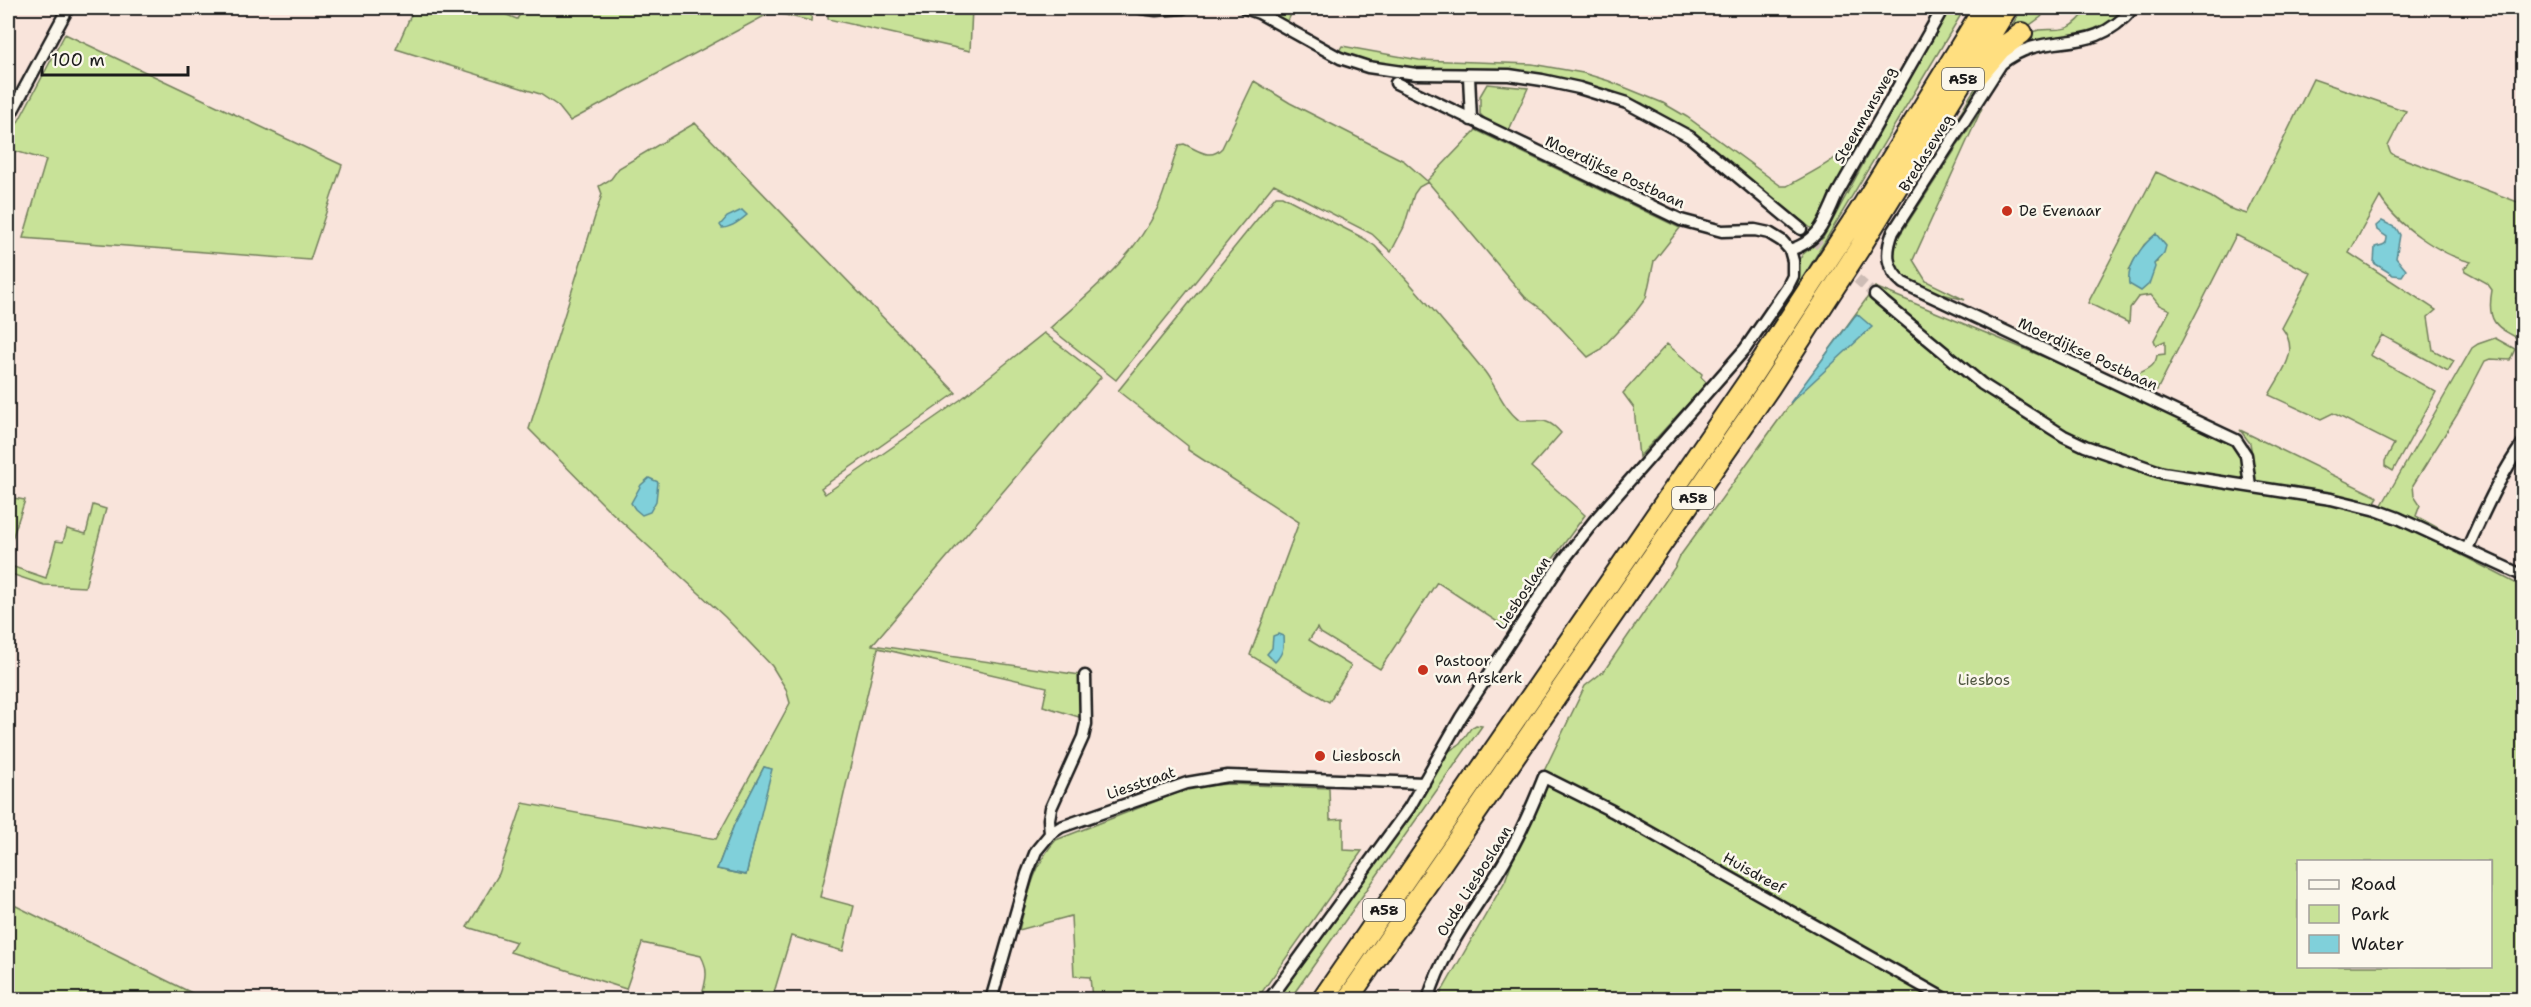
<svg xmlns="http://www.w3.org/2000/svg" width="2531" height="1007" font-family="'Shantell Sans',sans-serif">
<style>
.green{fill:#c8e298;stroke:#727f5a;stroke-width:1.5;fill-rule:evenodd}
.water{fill:#80d0da;stroke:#58888e;stroke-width:1.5}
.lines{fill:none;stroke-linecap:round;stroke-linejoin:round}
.street-tunnel{stroke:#cdbcb5;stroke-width:10;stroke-dasharray:10 5;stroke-linecap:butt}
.street-casing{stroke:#1c1c1c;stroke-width:15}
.highway-casing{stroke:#1c1c1c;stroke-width:24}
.street{stroke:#fbf7ec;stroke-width:10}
.highway{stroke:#ffdf80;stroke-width:20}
.poi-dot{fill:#c8321e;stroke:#fbf7ec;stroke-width:2}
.labels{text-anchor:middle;stroke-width:5;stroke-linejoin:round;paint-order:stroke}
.shield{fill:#fbf7ec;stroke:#5f5e5a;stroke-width:1.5}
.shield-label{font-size:14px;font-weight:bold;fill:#1c1c1c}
.street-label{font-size:15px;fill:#1c1c1c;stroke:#fbf7ec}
.poi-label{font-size:15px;fill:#1c1c1c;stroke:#fbf7ec;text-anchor:start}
.park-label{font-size:15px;fill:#505741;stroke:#fbf7ec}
</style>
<rect width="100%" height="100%" fill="#f9e4db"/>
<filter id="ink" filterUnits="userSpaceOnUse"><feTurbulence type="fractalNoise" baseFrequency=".0167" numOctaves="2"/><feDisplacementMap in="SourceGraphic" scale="12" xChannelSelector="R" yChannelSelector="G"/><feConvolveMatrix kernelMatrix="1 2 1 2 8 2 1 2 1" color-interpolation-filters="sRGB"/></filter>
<g filter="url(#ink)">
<!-- green -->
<path class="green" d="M414,8H494V10L517,19L524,8H779L570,121L558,106L540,94L396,49Z
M793,8L812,9L811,21L781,14Z
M873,8H972L970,51L828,19V11H842Z
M1244,8H1294L1285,27Z
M1950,8H1965L1798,286L1797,268L1802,255L1823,238L1920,59Z
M2022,8H2047L2041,17L2000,46Z
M2088,8H2131L2109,28L2003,59L1935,159C1960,115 1981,65 2024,36C2051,19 2064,45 2088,8Z
M65,34L342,165L310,260L23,238L46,160L8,149V141Z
M1342,46L1419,60L1532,64L1583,73L1609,81L1663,103L1687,117L1781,186H1787C1813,172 1838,159 1860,138L1813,230L1712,148L1642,103L1602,90L1388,65L1338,53Z
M2313,79L2406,111L2388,146L2390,152L2394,155L2523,204V290L2516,298L2523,309L2521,324L2523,325V341C2496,327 2486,323 2492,290L2487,283L2465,271L2464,268L2471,262C2440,255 2396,224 2380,197L2349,253L2436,310L2428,317L2433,350L2454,361L2448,371L2382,335L2370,355L2436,392L2393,471L2385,466V461L2394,444L2333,413L2321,419L2269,395C2281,372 2301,352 2282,328L2311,273L2236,235L2157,390L2131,379C2141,369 2155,371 2157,355L2165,354V341L2156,345L2154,340L2170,310L2159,305L2151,295L2138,297L2130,308L2129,323L2088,303L2156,172L2211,197L2228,208L2247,214ZM2156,234L2157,262L2129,270L2144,245Z
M1254,81L1290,103L1404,161L1427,181L1476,130L1680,228L1654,261L1646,298L1634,314L1600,350L1588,357L1547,313L1525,297L1428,182L1419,187L1414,194L1404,227L1391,252L1372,234L1274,184L1116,380L1050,328C1090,292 1135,257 1158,207C1167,187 1171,165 1179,145L1184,144C1198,150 1210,161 1222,148Z
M1487,84L1528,88L1509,130L1490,124L1480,114V96Z
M1982,108L1913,260L1926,281L1965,300L1916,287L1906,281L1892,264L1894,244Z
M695,123L956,393L821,488L825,494L960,400L1044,333L1101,377L872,645L1080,675L1082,718L1043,706L1047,687L878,648L820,897L854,906L843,951L791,936L772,999H701C705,983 710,972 701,956L642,943L626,989L510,952L516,942L467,927L499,874L523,803L716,839L790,703L786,689L772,666L725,617L608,509L529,429L602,194L599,186L611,179L619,168ZM764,767L771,769L746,875L717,869L734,825Z
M1276,196H1282L1363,238L1375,246C1414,286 1450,329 1485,372C1497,388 1503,408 1520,421C1539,422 1547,416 1561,433L1531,467L1585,515L1547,567L1508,629L1437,582L1380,669L1319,632L1317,628L1309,640L1351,666L1329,702L1250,655L1299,522L1188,450V446L1118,391Z
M1875,287L2075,370L2252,454L2250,443L2240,430L2378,497L2371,508L2523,587V999L1437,1000L1505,881L1545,769L1585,686L1604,671L1675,567L1680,556ZM2298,862H2490V966H2298Z
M2495,338L2515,349L2510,360L2490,359L2485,361L2457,415L2413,485L2414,496L2420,505L2416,516L2467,544L2379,510L2472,348L2478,344Z
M1667,344L1702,374L1701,377L1707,383L1639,457L1634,408L1623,393Z
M8,497L25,500L8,551Z
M93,505L106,509L85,587L44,585L8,573V565L46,578L56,541L63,542L67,529L86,534Z
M1476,725L1482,726L1290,999L1277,1000L1427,790L1446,753L1460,744L1471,728Z
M1228,784L1329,788L1330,820L1343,819V850L1362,851L1257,999H1092L1090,977L1074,976L1071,916L1019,930C1027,899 1034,863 1056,840L1185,790L1204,786Z
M8,902L204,999H8Z"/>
<!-- water -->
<path class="water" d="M742,210L747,215C740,221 731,228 722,228L720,225L727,217Z
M2382,221L2396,228L2400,235L2396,258L2406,270L2402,276L2393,275L2374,263L2375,247C2382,245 2387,246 2387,237L2377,230L2376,226Z
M2156,234L2166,246L2164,253L2154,264L2155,267L2149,284L2141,291L2129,284C2126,266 2143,244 2156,234Z
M1857,314L1872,327L1790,403L1854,317Z
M649,478L658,482L656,501L650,512L642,515L635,509L631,503L641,485Z
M1278,634L1283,636C1284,647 1283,654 1275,662L1267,654L1272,648L1273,636Z
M764,767L772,769L746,875L717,869L734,825Z"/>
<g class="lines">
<!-- street-tunnel -->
<path class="street-tunnel" d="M1801,229L1875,295"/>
<defs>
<path id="street" d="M1141,8L1156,10L1183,8
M1245,8L1259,13L1340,58L1368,67L1416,74L1509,75L1542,80L1579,88L1627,103L1690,137L1801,229
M2133,8C2089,61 2047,26 2001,64L1893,232C1885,253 1886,269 1903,283L2236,440L2246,455L2250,486
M1469,76L1471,120
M8,119L68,8
M1790,250C1820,241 1825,220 1837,194L1943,8
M1875,295L1982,384L2064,436L2085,446L2163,473L2331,499L2376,510L2398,518L2524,576
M2467,549C2484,512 2500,475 2524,442
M1050,834L1049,819L1051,808L1083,737L1086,724L1085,676
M991,1000L1027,874L1036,851L1050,834L1061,827L1187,783L1228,776L1424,783
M1269,1000L1409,808L1461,717L1562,562L1595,520L1745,349L1787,288L1793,276V261L1790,250L1782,241L1769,233L1755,230L1722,231L1681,220L1396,83
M1428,1000C1442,951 1472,914 1498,872C1517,842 1531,810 1544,777L1612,811L1947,1000"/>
<path id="highway" d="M1978,75L2000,49L2022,33
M1322,1000L1750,379L1859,212L1984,8
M1347,1000L1769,388L1859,249L2007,8"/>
</defs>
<!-- street casing -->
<use href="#street" class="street-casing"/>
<!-- highway casing -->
<use href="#highway" class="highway-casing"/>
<!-- street -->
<use href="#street" class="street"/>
<!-- highway -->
<use href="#highway" class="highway"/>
</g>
</g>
<!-- markers -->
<g class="poi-dot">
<circle cx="2007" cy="211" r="6"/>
<circle cx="1423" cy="670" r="6"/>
<circle cx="1320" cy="756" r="6"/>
</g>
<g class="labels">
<!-- shield labels -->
<g class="shield">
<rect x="1942" y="68" width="42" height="22" rx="4.5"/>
<rect x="1672" y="487" width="42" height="22" rx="4.5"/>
<rect x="1363" y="899" width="42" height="22" rx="4.5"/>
</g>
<g class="shield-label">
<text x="1963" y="84">A58</text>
<text x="1693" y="503">A58</text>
<text x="1384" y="915">A58</text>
</g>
<!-- street labels -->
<g class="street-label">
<text transform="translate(1865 115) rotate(-60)" y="5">Steenmansweg</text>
<text transform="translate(1926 153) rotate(-58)" y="5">Bredaseweg</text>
<text transform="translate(1615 172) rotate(25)" y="5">Moerdijkse Postbaan</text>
<text transform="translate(2088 354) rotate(25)" y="5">Moerdijkse Postbaan</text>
<text transform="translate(1523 593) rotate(-56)" y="5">Liesboslaan</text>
<text transform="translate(1141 783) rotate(-19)" y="5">Liesstraat</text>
<text transform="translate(1754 873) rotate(29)" y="5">Huisdreef</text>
<text transform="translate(1474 881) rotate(-58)" y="5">Oude Liesboslaan</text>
</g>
<!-- poi labels -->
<g class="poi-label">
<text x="2019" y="216">De Evenaar</text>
<text x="1435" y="666">Pastoor<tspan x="1435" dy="17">van Arskerk</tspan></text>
<text x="1332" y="761">Liesbosch</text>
</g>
<!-- park labels -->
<g class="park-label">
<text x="1984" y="685">Liesbos</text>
</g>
</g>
<!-- margin -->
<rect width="2531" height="1007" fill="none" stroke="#fbf7ec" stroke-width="30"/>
<rect x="15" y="15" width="2501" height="977" fill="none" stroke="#1c1c1c" stroke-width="2" filter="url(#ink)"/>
<!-- legend -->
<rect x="2297" y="860" width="195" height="108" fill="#fbf7ec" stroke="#a29f99" stroke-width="1.5"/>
<rect x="2309" y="880" width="30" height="9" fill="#fbf7ec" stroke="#a29f99" stroke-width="1.5"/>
<text x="2351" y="890" font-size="18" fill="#1c1c1c">Road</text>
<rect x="2309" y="905" width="30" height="18" fill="#c8e298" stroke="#a29f99" stroke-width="1.5"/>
<text x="2351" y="920" font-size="18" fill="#1c1c1c">Park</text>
<rect x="2309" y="935" width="30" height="18" fill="#80d0da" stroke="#a29f99" stroke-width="1.5"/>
<text x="2351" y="950" font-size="18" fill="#1c1c1c">Water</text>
<!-- scale -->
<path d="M42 66v9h146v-9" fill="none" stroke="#1c1c1c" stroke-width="3"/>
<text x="51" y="66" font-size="18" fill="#1c1c1c" stroke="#fbf7ec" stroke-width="4.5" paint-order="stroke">100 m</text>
</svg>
